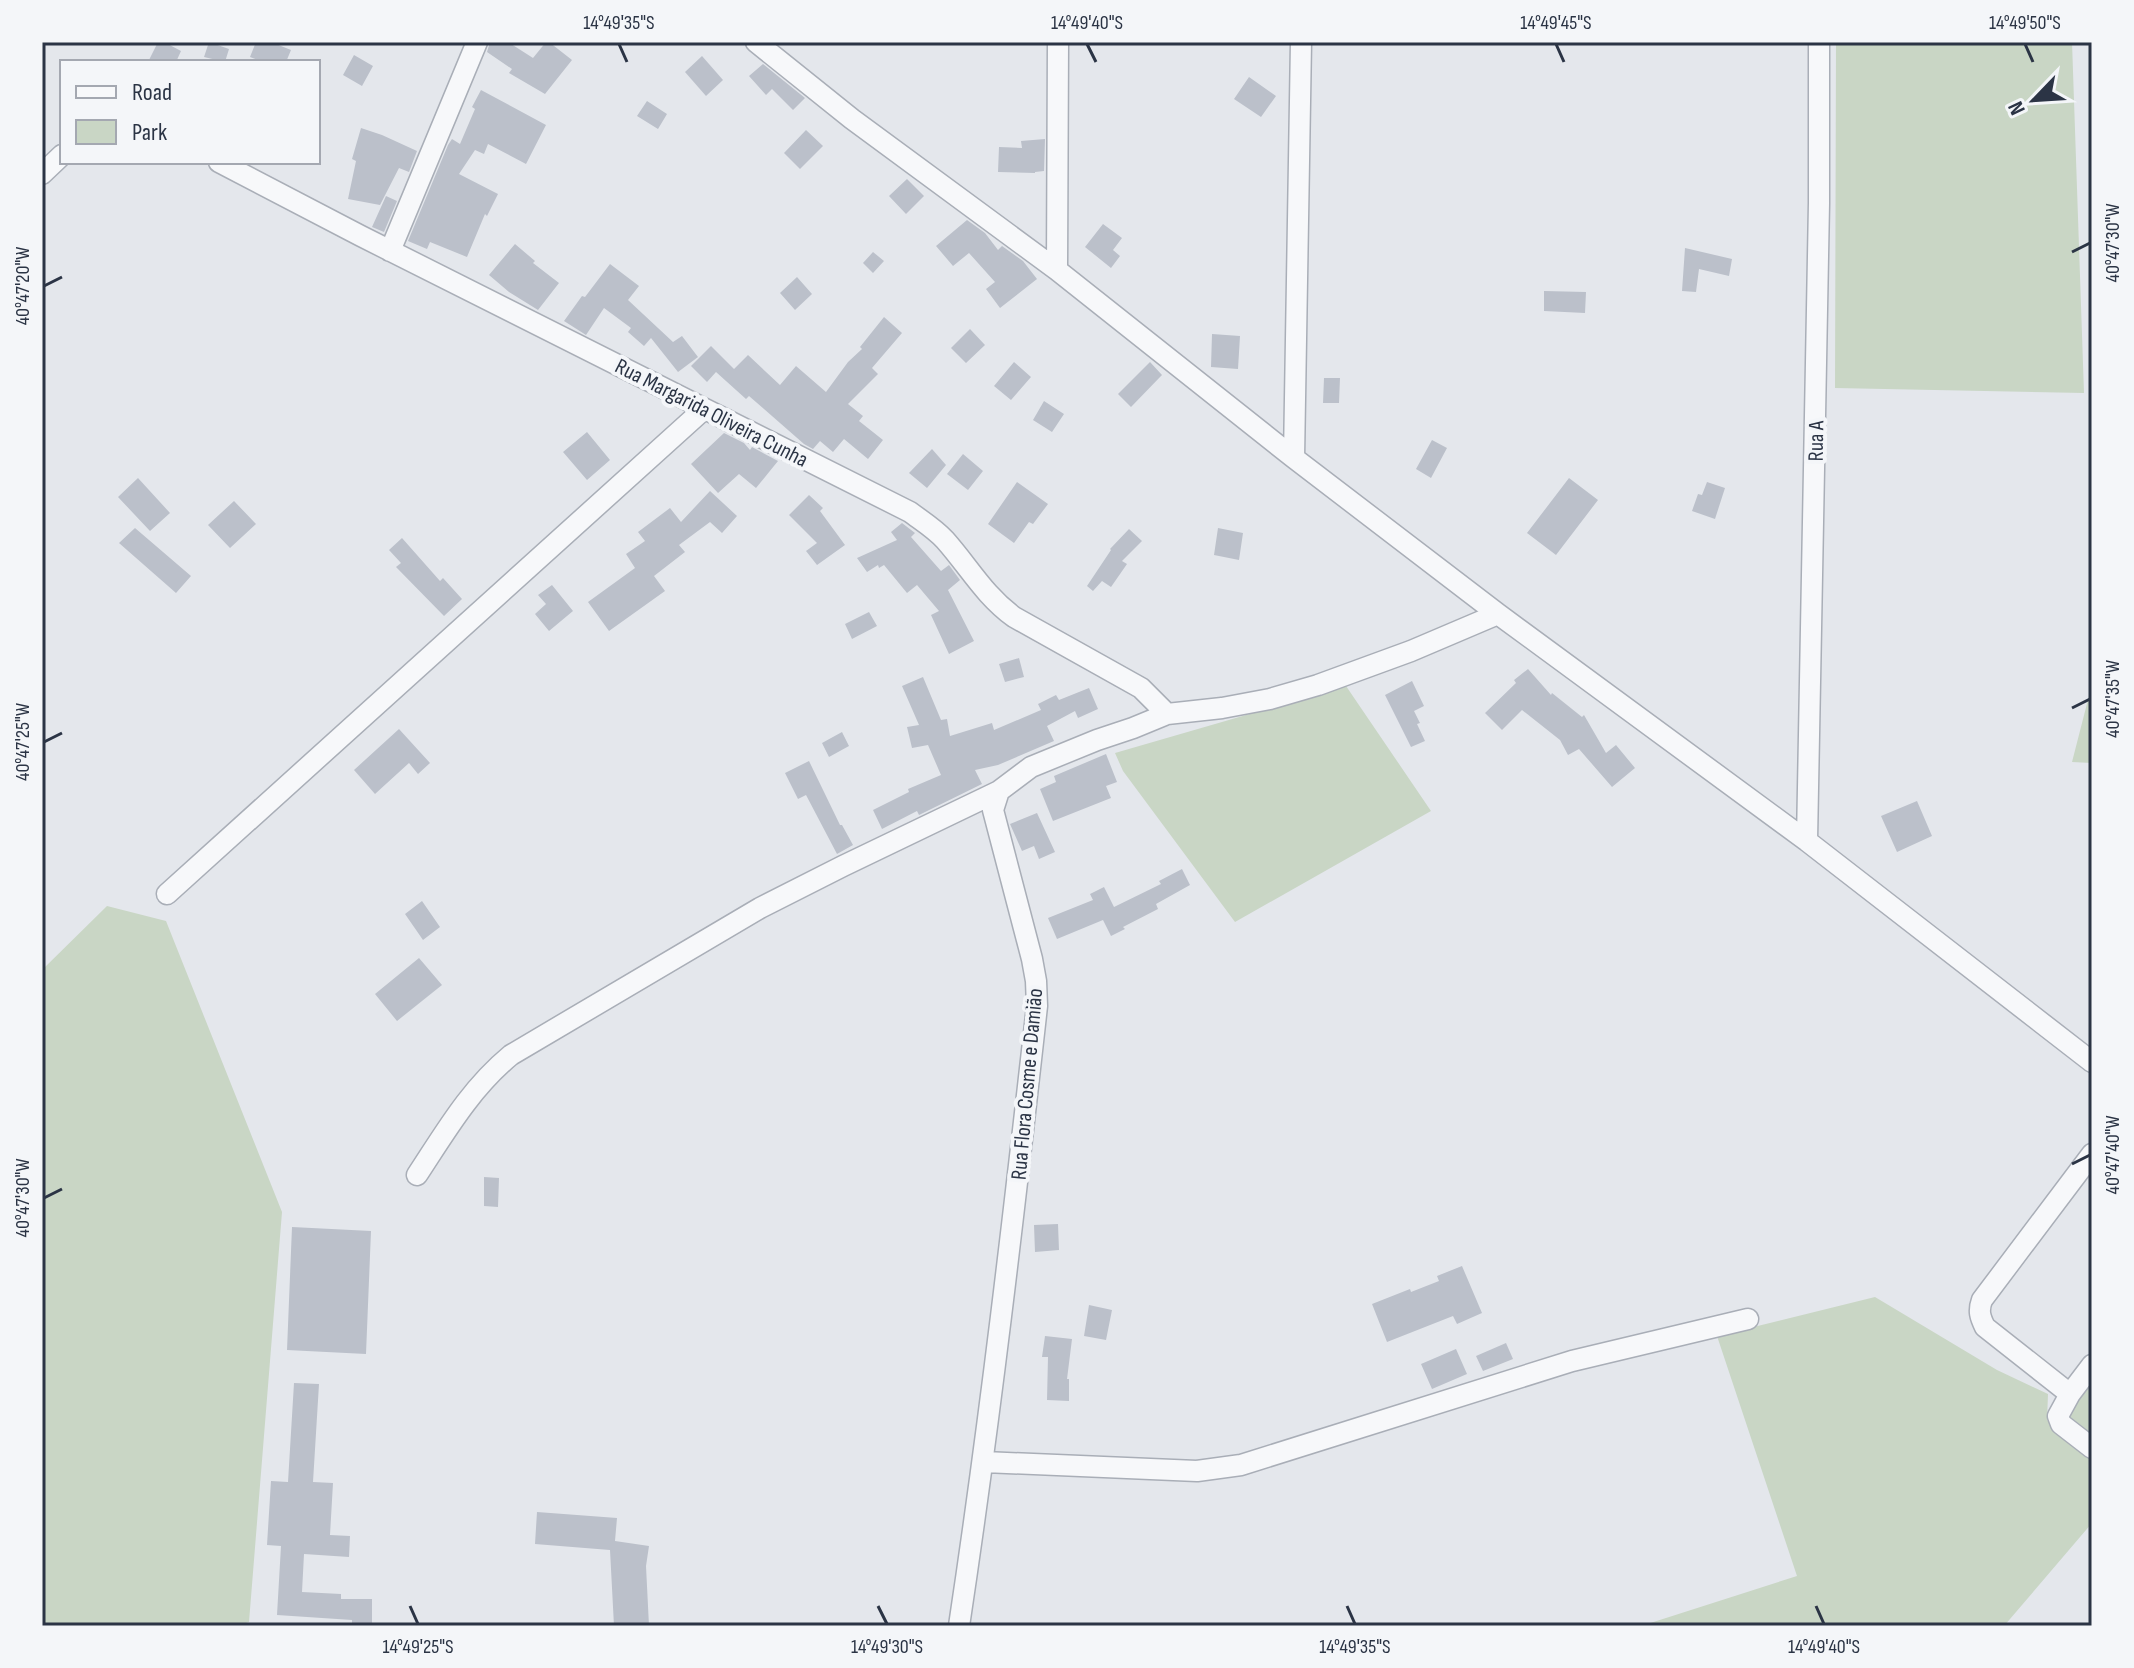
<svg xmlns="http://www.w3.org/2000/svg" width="2134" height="1668" font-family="'Sofia Sans Condensed',sans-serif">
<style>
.green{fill:#c9d6c5}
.building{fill:#bbc0ca}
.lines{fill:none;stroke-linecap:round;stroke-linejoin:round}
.street-casing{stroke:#a9aeb7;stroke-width:23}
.street{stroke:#f7f8fa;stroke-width:20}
.ticks{fill:none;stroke:#2b3445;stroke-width:3}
.labels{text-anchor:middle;stroke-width:8;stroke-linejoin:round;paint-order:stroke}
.street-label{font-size:22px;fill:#2b3445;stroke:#f4f6f9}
.neatline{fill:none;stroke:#2b3445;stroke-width:3}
.ticks-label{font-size:20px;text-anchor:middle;fill:#2b3445}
</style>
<rect width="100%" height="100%" fill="#e4e7ec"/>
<!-- green -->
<path class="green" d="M1836,42H2072L2084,393L1835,388Z
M2091,531L2092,763L2072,762L2091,688Z
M1346,686L1431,811L1235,922L1123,771L1115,753Z
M107,906L166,921L282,1212L249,1622L237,1626H42V970Z
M1875,1297L1997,1370L2048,1394L2047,1421L2092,1372V1523L2004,1626H1641L1797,1576L1717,1336Z"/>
<!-- building -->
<path class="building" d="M158,42H164L181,51L176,62H148Z
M209,42L229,49L225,62L204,57Z
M256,42H271L291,50L286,62H263L250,57Z
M490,42H508L533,58L546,42H549L572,60L545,94L509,73L512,69L487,52Z
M354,55L373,66L362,86L343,75Z
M702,56L723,80L706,96L685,72Z
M763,64L805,98L793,110L772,89L766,95L749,76Z
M1249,77L1276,96L1261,117L1234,99Z
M481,90L546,125L526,164L488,144L484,154L475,150L459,174L498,194L487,216L485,214L467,257L430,242L427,249L408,241L448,145L452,139L460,144L475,109L472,107Z
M647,101L667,114L658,129L637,116Z
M361,128L382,135L417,151L409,172L399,168L380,205L348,199L356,161L352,159Z
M806,130L823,146L800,169L784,153Z
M1045,139L1044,171L1035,172V173L998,172L999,147L1022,148L1021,141Z
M907,179L924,196L906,214L889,196Z
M386,196L397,201L384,232L372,227Z
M967,220L985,233L998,250L1002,246L1023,261L1037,279L1000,308L986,289L995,282L969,253L953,266L936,246Z
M1103,224L1122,238L1113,250L1120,256L1111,268L1085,247Z
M515,244L535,261L533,263L559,283L538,310L509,292L489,275Z
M1685,248L1732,259L1729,276L1699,269L1696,292L1682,291Z
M873,252L884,261L873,273L863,263Z
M610,264L639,286L628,300L673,342L682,336L698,357L678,372L651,338L644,346L628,332L631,328L604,308L586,335L564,321L582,296L585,297Z
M797,277L812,294L795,310L780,293Z
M1544,291L1586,292L1585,313L1544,311Z
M884,317L902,333L872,368L878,374L848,404L863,416L859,421L883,440L868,459L844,439L833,452L820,441L813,449L804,444L749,396L746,399L716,372L707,382L691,366L711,346L734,369L748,355L780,385L796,366L826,392L848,362L862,349L860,347Z
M970,329L985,345L966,363L951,348Z
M1212,334L1240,336L1238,369L1211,367Z
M1014,362L1031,377L1011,400L994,386Z
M1150,362L1162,375L1131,407L1118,394Z
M1324,378H1340L1339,403H1323Z
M1044,401L1064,414L1052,432L1033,420Z
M587,432L610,460L587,480L563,452Z
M724,433L744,443L750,450L752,447L778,461L756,488L739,474L718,493L691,464Z
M1432,440L1447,448L1431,478L1416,469Z
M932,449L946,465L927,488L909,473Z
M963,454L983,471L968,490L947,474Z
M138,478L170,513L150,531L118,497Z
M1569,478L1598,500L1556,555L1527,533Z
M1017,482L1048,504L1033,524L1029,522L1014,543L988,524Z
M1707,482L1725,488L1715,519L1692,511L1698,494L1702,495Z
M710,491L737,516L722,533L710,522L679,545L685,552L654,576L665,591L609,631L588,602L635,568L626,554L645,541L638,532L670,508L681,522Z
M809,495L823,508L820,511L845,545L817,565L806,551L817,543L789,515Z
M234,501L256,524L230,548L208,525Z
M902,523L915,533L911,537L941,571L949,565L960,580L948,590L974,641L949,654L931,615L939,611L917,585L907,593L884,565L879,568L878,565L867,572L857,558L897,540L891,532Z
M135,528L191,576L176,593L119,543Z
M1218,528L1243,533L1239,560L1214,555Z
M1129,529L1142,541L1122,561L1127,564L1111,587L1102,581L1093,591L1087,586L1111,550L1110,549Z
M402,538L440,581L443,578L462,599L444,616L396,567L401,563L389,550Z
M552,585L573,611L549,631L535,614L546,604L538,595Z
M869,612L877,626L852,639L845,624Z
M1019,658L1024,677L1005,682L999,664Z
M1528,669L1551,695L1552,693L1582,717L1584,715L1606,753L1616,745L1635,768L1612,787L1579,749L1568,755L1560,740L1522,710L1502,730L1485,713L1516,683L1514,680Z
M923,677L941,720L947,719L950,736L992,723L994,730L1041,710L1038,704L1056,695L1059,700L1089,688L1098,709L1078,718L1075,711L1047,726L1054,741L998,765L975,770L982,784L919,815L917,811L882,829L873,810L909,792L908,789L941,775L928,745L912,748L907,727L919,725L902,686Z
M1412,681L1424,706L1414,711L1420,723L1417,724L1425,741L1411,747L1385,695Z
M399,729L430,763L418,774L409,763L375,794L354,770Z
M842,732L849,746L829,757L822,743Z
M1106,754L1117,782L1106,786L1111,798L1053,821L1040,789L1056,782L1054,776Z
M809,761L840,825H842L853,845L837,854L806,795L798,799L785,773Z
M1917,801L1932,836L1897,852L1881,816Z
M1037,813L1055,852L1039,859L1034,846L1022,851L1010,824Z
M1182,869L1190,885L1156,904L1158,909L1123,927L1125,929L1111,936L1103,920L1057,939L1048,918L1093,900L1090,894L1104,887L1114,907L1161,884L1159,881Z
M422,901L440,927L423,940L405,914Z
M419,958L442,985L397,1021L375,994Z
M484,1177L499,1178L498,1207L484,1206Z
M1058,1224L1059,1250L1035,1252L1034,1225Z
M292,1227L371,1231L366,1354L287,1350Z
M1462,1266L1482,1313L1457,1324L1453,1316L1387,1342L1372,1304L1410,1289L1411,1292L1439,1281L1437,1276Z
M1089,1305L1112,1310L1106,1340L1084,1336Z
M1045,1336L1072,1339L1067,1379H1069V1401L1047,1400L1048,1357H1042Z
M1506,1343L1513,1359L1483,1371L1476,1356Z
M1456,1349L1467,1374L1432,1389L1421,1364Z
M294,1383L319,1384L313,1482L333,1483L330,1535L350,1536L349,1557L304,1554L302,1592L341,1594V1599H372V1623H352V1620L277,1615L281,1546L267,1545L271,1481L288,1482Z
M537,1512L617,1518L615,1541L649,1546L646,1566L649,1626H614L610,1550L535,1544Z"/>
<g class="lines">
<defs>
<path id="street" d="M756,42L852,119L1057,270L1294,458L1498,614L1807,841L2092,1062
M219,162L361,236L910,512C922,521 935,529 945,540C969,567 984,595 1014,617L1141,688L1167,714
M42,174L62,155
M390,251L477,42
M1057,270L1058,42
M1294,458L1301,42
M1807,841L1819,203V42
M167,894L704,409
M417,1175C446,1131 470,1089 511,1055L760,908L843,866L999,791
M2092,1365L2070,1394L2058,1416L2061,1424L2092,1448
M2070,1394L1985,1327C1980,1317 1978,1311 1982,1300L2092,1154
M984,1462L1197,1471L1241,1465L1572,1361L1748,1319
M959,1626C990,1420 1014,1213 1037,1006L1036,981L1032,959L993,810L999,791L1031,767L1097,740L1133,728L1167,714L1222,708L1270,699L1318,685L1411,651L1498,614"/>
</defs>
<!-- street casing -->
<use href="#street" class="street-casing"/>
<!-- street -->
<use href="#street" class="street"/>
</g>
<!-- ticks -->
<path class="ticks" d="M619,44L627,62M1087,44L1096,62M1556,44L1564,62M2025,44L2033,62M2072,252L2090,243M44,286L62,277M2072,708L2090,699M44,742L62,733M2072,1164L2090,1155M44,1198L62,1189M410,1606L418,1624M878,1606L887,1624M1347,1606L1355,1624M1816,1606L1824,1624"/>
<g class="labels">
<!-- street labels -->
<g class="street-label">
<text transform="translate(712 412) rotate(27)" y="8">Rua Margarida Oliveira Cunha</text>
<text transform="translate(1815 441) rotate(-89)" y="8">Rua A</text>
<text transform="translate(1026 1084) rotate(-85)" y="8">Rua Flora Cosme e Damião</text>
</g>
</g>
<!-- border -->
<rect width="2134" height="1668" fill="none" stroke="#f4f6f9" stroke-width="88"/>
<!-- legend -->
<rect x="60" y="60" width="260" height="104" fill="#f4f6f9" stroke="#a4a8b1" stroke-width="2"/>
<rect x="76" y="86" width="40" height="12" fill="#f7f8fa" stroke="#a4a8b1" stroke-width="2"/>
<text x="132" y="100" font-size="24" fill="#2b3445">Road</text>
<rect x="76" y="120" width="40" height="24" fill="#c9d6c5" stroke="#a4a8b1" stroke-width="2"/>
<text x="132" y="140" font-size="24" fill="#2b3445">Park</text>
<!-- north arrow -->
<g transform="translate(2034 100) rotate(245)" stroke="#f4f6f9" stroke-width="6" paint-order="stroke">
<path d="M0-6L14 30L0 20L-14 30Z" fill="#2b3445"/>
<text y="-12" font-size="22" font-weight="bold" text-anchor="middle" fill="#2b3445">N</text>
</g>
<rect x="44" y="44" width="2046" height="1580" class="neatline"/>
<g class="ticks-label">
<text x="619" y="29">14°49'35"S</text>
<text x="1087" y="29">14°49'40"S</text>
<text x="1556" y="29">14°49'45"S</text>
<text x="2025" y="29">14°49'50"S</text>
<text transform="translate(2112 243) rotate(-90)" y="7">40°47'30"W</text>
<text transform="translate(22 286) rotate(-90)" y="7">40°47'20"W</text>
<text transform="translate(2112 699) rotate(-90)" y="7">40°47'35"W</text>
<text transform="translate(22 742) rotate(-90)" y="7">40°47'25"W</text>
<text transform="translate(2112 1155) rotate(-90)" y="7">40°47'40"W</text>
<text transform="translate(22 1198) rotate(-90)" y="7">40°47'30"W</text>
<text x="418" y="1653">14°49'25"S</text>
<text x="887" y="1653">14°49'30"S</text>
<text x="1355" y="1653">14°49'35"S</text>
<text x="1824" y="1653">14°49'40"S</text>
</g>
</svg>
